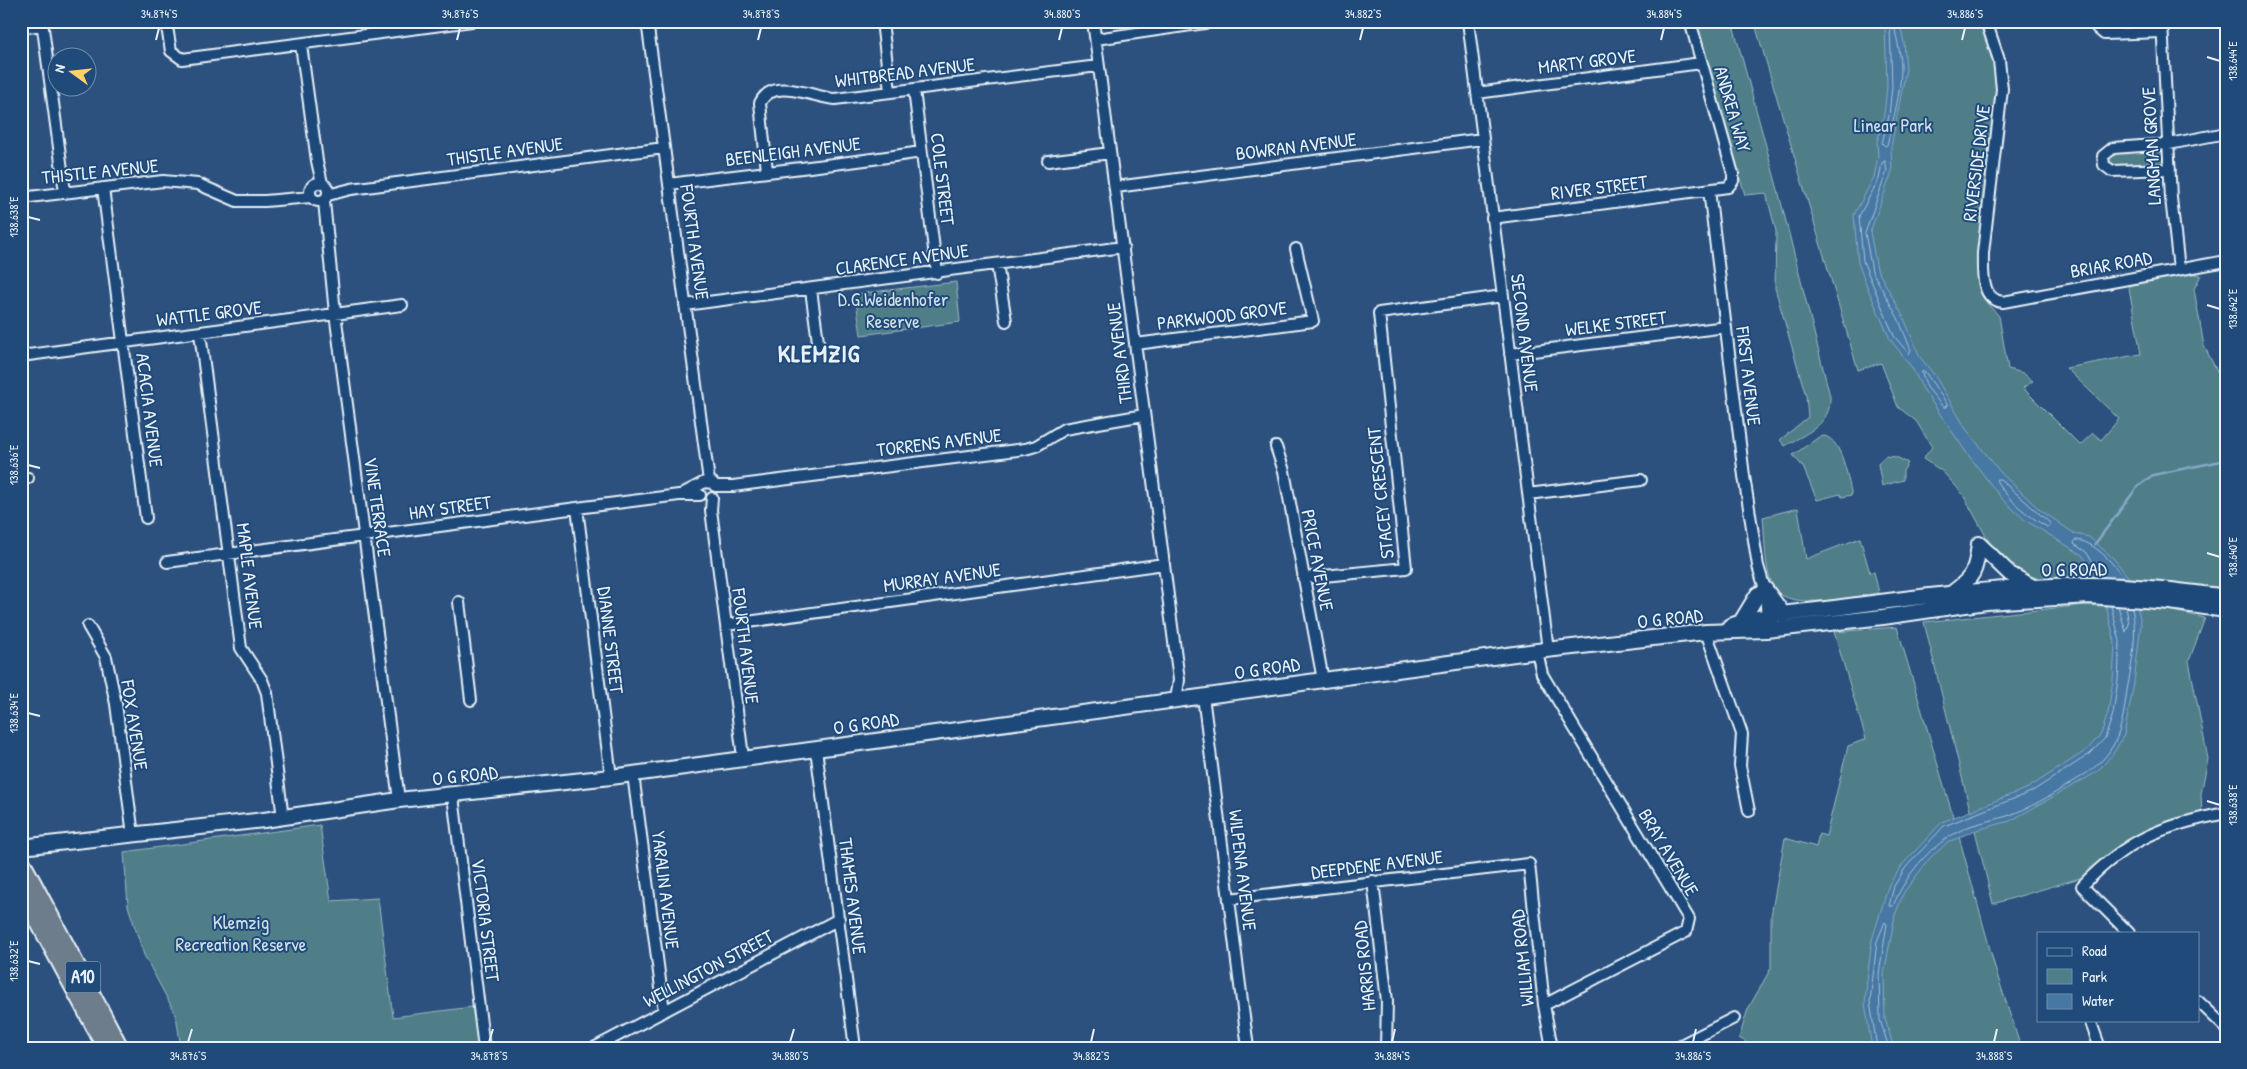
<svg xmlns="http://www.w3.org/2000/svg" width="2247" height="1069" font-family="'Patrick Hand',sans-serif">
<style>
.green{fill:#4f7e89;stroke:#9cb8c0}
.water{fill:#4778a3;stroke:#87a8c5}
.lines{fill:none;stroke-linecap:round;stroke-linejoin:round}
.shore{stroke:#a8c1d6;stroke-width:1}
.stream{stroke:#87a8c5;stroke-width:2.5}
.minor-casing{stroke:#e8f1f8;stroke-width:14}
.secondary-casing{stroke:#e8f1f8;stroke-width:18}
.trunk-casing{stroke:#e8f1f8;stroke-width:20}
.minor{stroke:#1f4a7a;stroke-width:10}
.secondary{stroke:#1f4a7a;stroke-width:14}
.trunk{stroke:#6d7d8c;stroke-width:16}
.ticks{fill:none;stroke:#e8f1f8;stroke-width:2}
.labels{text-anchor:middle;stroke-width:4;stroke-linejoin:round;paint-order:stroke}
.shield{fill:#1f4a7a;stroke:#acbfd2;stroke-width:1}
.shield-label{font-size:18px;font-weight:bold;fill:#e8f1f8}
.street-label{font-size:19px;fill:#e8f1f8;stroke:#1f4a7a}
.park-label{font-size:19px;fill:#d1e0e7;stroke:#1f4a7a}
.district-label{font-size:24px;font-weight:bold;letter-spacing:1px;fill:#e8f1f8;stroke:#1f4a7a}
.neatline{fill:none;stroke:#e8f1f8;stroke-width:2}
.ticks-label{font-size:12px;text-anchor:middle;fill:#e8f1f8}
</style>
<rect width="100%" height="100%" fill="#2c517f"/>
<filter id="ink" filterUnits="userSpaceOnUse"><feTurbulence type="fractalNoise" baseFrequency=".02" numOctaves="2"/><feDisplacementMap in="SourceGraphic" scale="10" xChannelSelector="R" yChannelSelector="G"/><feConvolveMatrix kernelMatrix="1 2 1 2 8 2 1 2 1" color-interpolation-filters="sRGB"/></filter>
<g filter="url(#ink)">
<!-- green -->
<path class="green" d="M1694,21H1732L1778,190L1830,396C1832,425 1806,433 1785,446L1780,440L1808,417L1806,396L1775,288L1776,231L1766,193L1745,195Z
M1754,21H1982L1992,41L1999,80L1981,284L1987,303L1999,316L2008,369L2023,373L2033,381L2023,388L2080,445L2093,433L2101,440L2119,419L2066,368L2141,354L2128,283L2186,272L2201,275L2194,289L2204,346L2226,388V588L2161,583L2041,578L2020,575L1992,547L1962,493L1942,471L1923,459L1932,447L1916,421L1898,407L1881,363L1858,370Z
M2104,21H2157L2156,27L2105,30Z
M2160,151L2163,153L2165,160L2160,165L2112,168L2109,165L2108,158L2113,153Z
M956,282L960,322L861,335L855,294Z
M1825,436C1843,442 1847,477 1852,495L1842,497L1840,494L1817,500L1803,467L1793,455L1819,437Z
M1885,456L1896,457L1908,463L1903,471V480L1882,486L1878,464Z
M1798,508L1806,559L1860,538L1870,573L1874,572L1879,593C1855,596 1791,612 1775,589C1764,575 1765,535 1763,517Z
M2085,605L2164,609L2205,618L2189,661L2208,759L2201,794L2202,815L2164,826L2085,882L2080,878L1993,904L1924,622Z
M1897,627L1958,833L1996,971L2021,1048H1756L1739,1038L1748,1009L1771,968V916L1785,838L1816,847L1819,834L1826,836L1848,746L1866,739L1834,632Z
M320,825L331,901L378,898L393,1017L472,1007L478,1048H181L176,1015L144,955L128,906L124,852Z"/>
<!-- water -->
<path class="water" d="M1882,21H1899L1904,42L1906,69L1891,147L1892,172L1870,232L1877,269L1903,316L1920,357L1935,376L1966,429L2001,473L2039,509L2075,534L2089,537L2114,559L2132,582L2141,623L2134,683L2124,735L2113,754L2097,772L2010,821L1973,831L1947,843L1930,858L1904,892L1895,915L1884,974L1885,1019L1894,1048H1872L1865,1003L1867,980L1872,940L1889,884L1903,864L1942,822L2028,788L2087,750L2101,734L2108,713L2113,680L2115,642L2098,575L2082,555L2025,520L2002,499L1966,452L1923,389L1912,368L1890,339L1868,289L1858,263L1854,215L1874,177L1878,157L1877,142L1884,115L1887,86L1885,26Z"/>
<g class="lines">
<!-- shore -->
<path class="shore" d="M1888,21L1890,25L1892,86L1889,116L1882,143L1885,146L1887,145C1893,120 1901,93 1901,67C1901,51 1895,36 1894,21
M1885,161L1887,171L1865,233L1872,271L1898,318L1911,350L1909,354L1894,336L1863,261L1859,216L1879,179L1882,163Z
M1922,372H1925L1947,404L1946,407H1943L1927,387Z
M1997,479H2000L2050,523V526L2047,527C2027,515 2010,502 1997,482Z
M2104,577L2086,552L2074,544L2075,540C2093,540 2114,564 2124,578
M2111,606L2120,641L2118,680L2113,714L2105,738L2090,754L2031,792L1944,826L1906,867L1894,886L1889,906H1893C1908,870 1934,841 1970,826C1982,822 1995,820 2007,816C2028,809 2052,795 2071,783C2086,774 2099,766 2109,752C2122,734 2124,711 2127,690C2132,664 2138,634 2132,607
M2118,606L2126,632L2129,624L2126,607
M1877,1048L1870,1002L1877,941L1885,922L1887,924L1879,974L1880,1020L1889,1048"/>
<!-- stream -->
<path class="stream" d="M2095,544L2138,486L2153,475L2226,460"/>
<defs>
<path id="minor" d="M42,21L65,192
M166,21L171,51L182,59L472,21
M647,21L709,481
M882,21L890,91
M1093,21L1179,680L1176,700
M1468,21L1548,650
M1986,21L1999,60L2002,89L1983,253C1983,270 1980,300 2003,302L2226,261
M2096,21L2097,28L2104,34L2162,32
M2162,21L2171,198L2179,269
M21,28L42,25
M1096,39L1218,21
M301,45L317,161L322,183
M914,90L937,273
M1477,93L1701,63
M1048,161L1110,153
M2170,169L2112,171L2104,165L2103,156L2113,148L2169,144L2226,133
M767,171L760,103C772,76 815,98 835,99L1098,66
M310 192a9 9 0 1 1 18 0a9 9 0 1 1-18 0Z
M669,184C753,173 838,165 921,152
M1116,187L1482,139
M103,188L146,518
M1709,190L1744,476L1758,566L1765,589L1767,622
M328,195L351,189L664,148
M21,198L163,181L198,184L237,201H265L311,197
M324,201L335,313L399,800
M1492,218L1728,187L1733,181V174L1690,21
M997,264L1006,321
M811,290L819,349
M685,305L1123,247
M200,333L241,648L262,680L267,693L283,818
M1136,344L1313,321L1296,249
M1510,354L1726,327
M21,356L402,305
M1276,447L1284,471L1323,680
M21,479L28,478
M715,486H733L1025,449L1036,446L1064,429L1144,415
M684,493L705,482L713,483
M1528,494L1641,480
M712,498L711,510L743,757
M577,508L611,777
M167,562L577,508L679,495H700
M1303,578L1406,568L1379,313L1503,296
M459,602L471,700
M726,625L1164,564
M88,626L106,657L116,704L133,835
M1706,632L1742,734L1740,766L1749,811
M1537,651L1542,674L1689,919L1686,932L1678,936L1544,1005
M1203,696L1248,1048
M816,749L855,1048
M633,774L664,1011
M453,796L484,1048
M1373,881L1387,1001L1386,1048
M1229,899L1529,864L1544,1005L1552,1048
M2129,933L2082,886C2127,839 2163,825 2226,813
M2198,1001L2226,1028
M2090,1020L2100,1048
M594,1048L839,919
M1675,1048L1734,1018"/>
<path id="secondary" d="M1979,544L2010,574L2035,588
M1765,589L1784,615
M1952,593C1974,577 1976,571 1979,544
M1741,622L1758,594
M1730,626C1765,613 1806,612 1842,607C1924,596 2007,586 2090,585C2136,585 2181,591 2226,597
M21,847L264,820L399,800L611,777L1537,651L1706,632L1766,630L1883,617L1986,602L2089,596L2170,602L2226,610"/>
<path id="trunk" d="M21,861L120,1048
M21,889L106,1048"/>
</defs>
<!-- minor casing -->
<use href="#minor" class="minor-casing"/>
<!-- secondary casing -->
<use href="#secondary" class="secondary-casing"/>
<!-- trunk casing -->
<use href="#trunk" class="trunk-casing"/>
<!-- minor -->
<use href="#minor" class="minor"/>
<!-- secondary -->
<use href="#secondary" class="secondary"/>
<!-- trunk -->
<use href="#trunk" class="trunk"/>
</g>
</g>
<!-- ticks -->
<path class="ticks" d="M156,40L159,28M457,40L460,28M758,40L761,28M1059,40L1062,28M1360,40L1363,28M1661,40L1664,28M1962,40L1965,28M2207,57L2220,61M28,217L40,220M2207,305L2220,309M28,465L40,468M2207,553L2220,557M28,713L40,716M2207,801L2220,805M28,961L40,964M188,1042L192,1029M489,1042L493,1029M790,1042L794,1029M1091,1042L1094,1029M1392,1042L1395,1029M1693,1042L1696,1029M1994,1042L1997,1029"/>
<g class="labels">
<!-- shield labels -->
<rect class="shield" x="65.5" y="961.5" width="35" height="31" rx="4"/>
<g class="shield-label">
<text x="83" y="983">A10</text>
</g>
<!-- street labels -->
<g class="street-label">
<text transform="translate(1587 61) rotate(-7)" y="7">MARTY GROVE</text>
<text transform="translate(905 72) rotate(-7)" y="7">WHITBREAD AVENUE</text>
<text transform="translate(1733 109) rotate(74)" y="7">ANDREA WAY</text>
<text transform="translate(1296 146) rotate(-7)" y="7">BOWRAN AVENUE</text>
<text transform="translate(2151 146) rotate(-93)" y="7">LANGMAN GROVE</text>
<text transform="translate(505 151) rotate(-8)" y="7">THISTLE AVENUE</text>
<text transform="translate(793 151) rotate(-7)" y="7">BEENLEIGH AVENUE</text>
<text transform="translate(1976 163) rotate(-83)" y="7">RIVERSIDE DRIVE</text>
<text transform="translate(100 171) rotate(-6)" y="7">THISTLE AVENUE</text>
<text transform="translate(943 179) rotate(83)" y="7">COLE STREET</text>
<text transform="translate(1599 187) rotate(-7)" y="7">RIVER STREET</text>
<text transform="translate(695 242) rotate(82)" y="7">FOURTH AVENUE</text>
<text transform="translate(902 259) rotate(-8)" y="7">CLARENCE AVENUE</text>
<text transform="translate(2111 264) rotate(-10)" y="7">BRIAR ROAD</text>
<text transform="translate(209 313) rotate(-7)" y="7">WATTLE GROVE</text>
<text transform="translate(1222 315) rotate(-7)" y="7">PARKWOOD GROVE</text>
<text transform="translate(1616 323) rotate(-7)" y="7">WELKE STREET</text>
<text transform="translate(1525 333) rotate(83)" y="7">SECOND AVENUE</text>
<text transform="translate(1119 353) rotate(-97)" y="7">THIRD AVENUE</text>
<text transform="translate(1749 376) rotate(83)" y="7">FIRST AVENUE</text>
<text transform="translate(150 410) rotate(83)" y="7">ACACIA AVENUE</text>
<text transform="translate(939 442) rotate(-7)" y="7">TORRENS AVENUE</text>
<text transform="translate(1380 493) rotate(-96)" y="7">STACEY CRESCENT</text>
<text transform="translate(378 507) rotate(82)" y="7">VINE TERRACE</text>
<text transform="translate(450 507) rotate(-8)" y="7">HAY STREET</text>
<text transform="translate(1318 560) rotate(79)" y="7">PRICE AVENUE</text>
<text transform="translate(2074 569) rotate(-1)" y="7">O G ROAD</text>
<text transform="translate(250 576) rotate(83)" y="7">MAPLE AVENUE</text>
<text transform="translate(942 577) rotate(-8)" y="7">MURRAY AVENUE</text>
<text transform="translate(1670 618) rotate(-6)" y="7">O G ROAD</text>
<text transform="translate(611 640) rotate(83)" y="7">DIANNE STREET</text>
<text transform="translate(746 646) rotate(83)" y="7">FOURTH AVENUE</text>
<text transform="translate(1267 668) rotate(-8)" y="7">O G ROAD</text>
<text transform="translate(866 723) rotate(-8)" y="7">O G ROAD</text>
<text transform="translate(135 725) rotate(81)" y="7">FOX AVENUE</text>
<text transform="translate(465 775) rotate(-6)" y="7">O G ROAD</text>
<text transform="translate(1669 852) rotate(59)" y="7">BRAY AVENUE</text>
<text transform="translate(1377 864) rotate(-7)" y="7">DEEPDENE AVENUE</text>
<text transform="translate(1243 870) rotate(83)" y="7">WILPENA AVENUE</text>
<text transform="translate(666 890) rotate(83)" y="7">YARALIN AVENUE</text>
<text transform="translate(853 896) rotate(83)" y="7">THAMES AVENUE</text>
<text transform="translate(486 920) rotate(83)" y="7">VICTORIA STREET</text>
<text transform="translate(1522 958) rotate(-96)" y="7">WILLIAM ROAD</text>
<text transform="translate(1364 966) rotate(-96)" y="7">HARRIS ROAD</text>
<text transform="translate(708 968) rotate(-28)" y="7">WELLINGTON STREET</text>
</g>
<!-- park labels -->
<g class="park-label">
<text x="1893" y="132">Linear Park</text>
<text x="893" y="306">D.G.Weidenhofer<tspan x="893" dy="22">Reserve</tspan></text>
<text x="241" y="929">Klemzig<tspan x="241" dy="22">Recreation Reserve</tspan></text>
</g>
<!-- district labels -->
<g class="district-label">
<text x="819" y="362">KLEMZIG</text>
</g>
</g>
<!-- margin -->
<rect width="2247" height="1069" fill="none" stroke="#1f4a7a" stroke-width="55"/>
<!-- legend -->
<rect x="2037" y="932" width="162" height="90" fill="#1f4a7a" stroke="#6f8dac"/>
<rect x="2047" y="948" width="25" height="8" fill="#1f4a7a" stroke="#6f8dac"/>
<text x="2082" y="956" font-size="15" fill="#e8f1f8">Road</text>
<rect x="2047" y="969" width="25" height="15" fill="#4f7e89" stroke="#6f8dac"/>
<text x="2082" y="982" font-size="15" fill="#e8f1f8">Park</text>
<rect x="2047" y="994" width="25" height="15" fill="#4778a3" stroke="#6f8dac"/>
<text x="2082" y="1006" font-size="15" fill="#e8f1f8">Water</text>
<!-- north arrow -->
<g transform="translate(72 72) rotate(285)"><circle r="24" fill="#1f4a7a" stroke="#6f8dac"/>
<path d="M0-4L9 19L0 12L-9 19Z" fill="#ffd166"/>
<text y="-8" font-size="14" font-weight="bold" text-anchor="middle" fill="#e8f1f8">N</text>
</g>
<rect x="28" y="28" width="2192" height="1014" class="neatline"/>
<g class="ticks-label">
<text x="159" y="18">34.874°S</text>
<text x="460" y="18">34.876°S</text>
<text x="761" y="18">34.878°S</text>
<text x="1062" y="18">34.880°S</text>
<text x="1363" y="18">34.882°S</text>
<text x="1664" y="18">34.884°S</text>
<text x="1965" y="18">34.886°S</text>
<text transform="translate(2233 61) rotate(-90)" y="4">138.644°E</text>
<text transform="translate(14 217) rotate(-90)" y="4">138.638°E</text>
<text transform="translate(2233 309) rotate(-90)" y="4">138.642°E</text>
<text transform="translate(14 465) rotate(-90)" y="4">138.636°E</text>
<text transform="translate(2233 557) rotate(-90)" y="4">138.640°E</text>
<text transform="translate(14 713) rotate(-90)" y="4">138.634°E</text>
<text transform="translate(2233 805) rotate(-90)" y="4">138.638°E</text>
<text transform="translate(14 961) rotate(-90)" y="4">138.632°E</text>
<text x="188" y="1060">34.876°S</text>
<text x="489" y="1060">34.878°S</text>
<text x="790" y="1060">34.880°S</text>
<text x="1091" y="1060">34.882°S</text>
<text x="1392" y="1060">34.884°S</text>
<text x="1693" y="1060">34.886°S</text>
<text x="1994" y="1060">34.888°S</text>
</g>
</svg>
